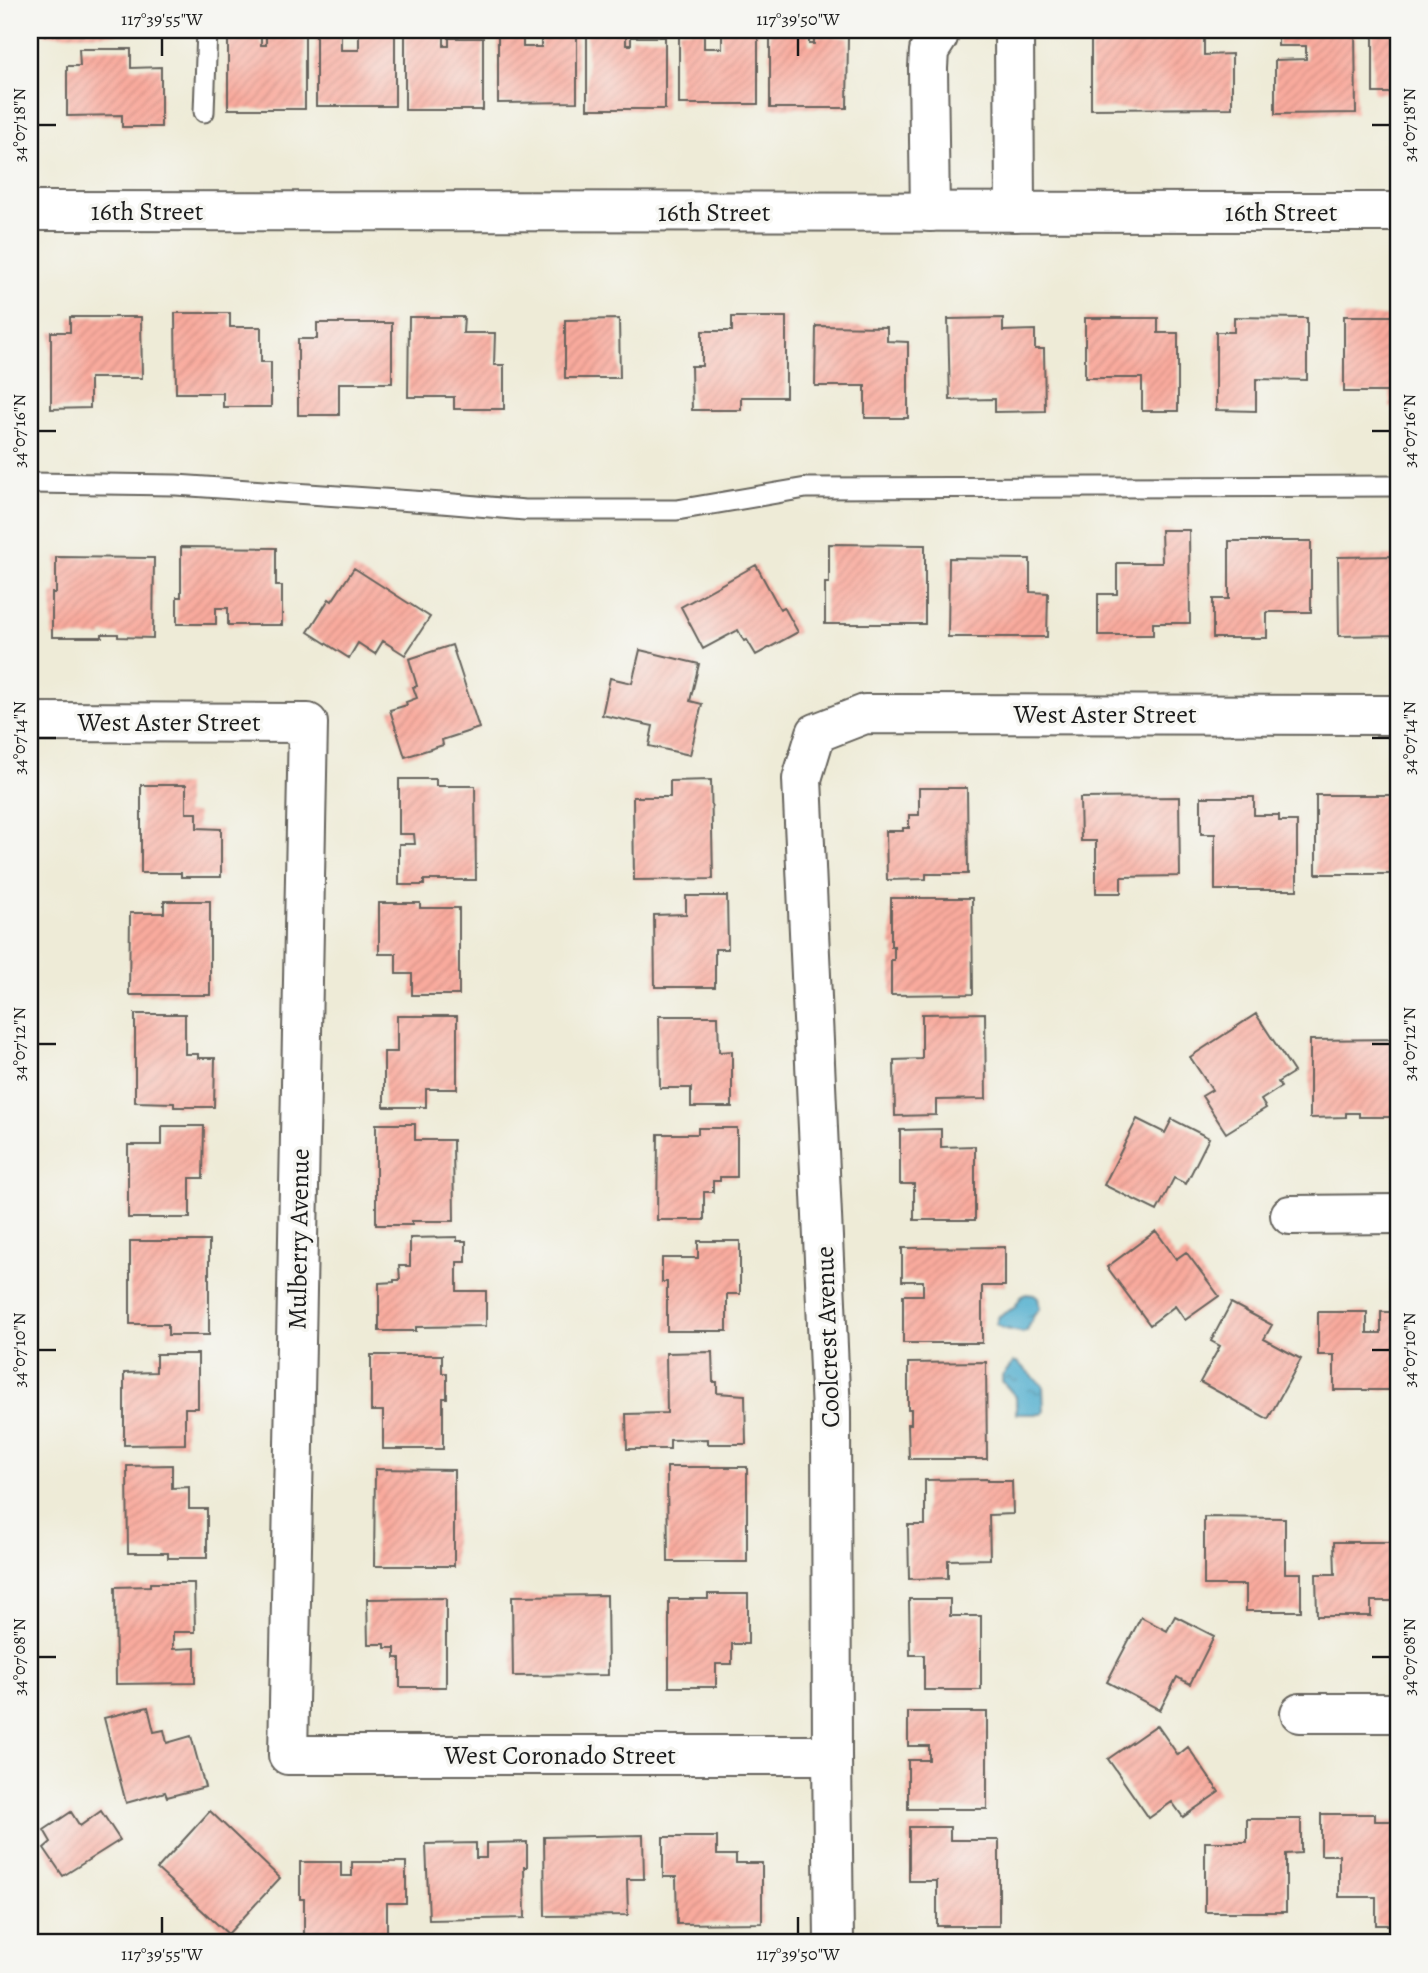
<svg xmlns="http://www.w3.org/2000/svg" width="1428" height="1973" font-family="Alegreya,serif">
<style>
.water{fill:url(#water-ripples);stroke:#366475;stroke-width:2}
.building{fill:url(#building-hatch)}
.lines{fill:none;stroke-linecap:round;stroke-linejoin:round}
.service-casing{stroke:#66645d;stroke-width:23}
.minor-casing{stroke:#66645d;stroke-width:42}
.primary-casing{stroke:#66645d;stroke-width:42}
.service{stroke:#fff;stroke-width:19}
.minor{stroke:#fff;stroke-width:38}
.primary{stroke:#fff;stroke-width:38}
.ticks{fill:none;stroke:#1c1c1c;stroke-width:2.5}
.labels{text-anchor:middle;stroke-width:7;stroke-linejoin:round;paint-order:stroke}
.street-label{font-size:26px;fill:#1c1c1c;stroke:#f6f6f2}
.neatline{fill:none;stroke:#1c1c1c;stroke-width:2.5}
.ticks-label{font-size:18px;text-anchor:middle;fill:#1c1c1c}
</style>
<defs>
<pattern id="water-ripples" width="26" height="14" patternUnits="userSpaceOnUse" patternTransform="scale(1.75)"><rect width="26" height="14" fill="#50adce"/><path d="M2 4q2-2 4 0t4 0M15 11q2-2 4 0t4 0" fill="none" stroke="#428ca6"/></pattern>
<pattern id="building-hatch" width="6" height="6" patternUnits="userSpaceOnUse" patternTransform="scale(1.75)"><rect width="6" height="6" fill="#f9aa9d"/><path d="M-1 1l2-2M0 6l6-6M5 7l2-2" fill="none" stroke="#d59287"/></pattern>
</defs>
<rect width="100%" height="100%" fill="#f6f6f2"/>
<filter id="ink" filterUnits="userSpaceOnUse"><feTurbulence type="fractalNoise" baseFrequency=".0143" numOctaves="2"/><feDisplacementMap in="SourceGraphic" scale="14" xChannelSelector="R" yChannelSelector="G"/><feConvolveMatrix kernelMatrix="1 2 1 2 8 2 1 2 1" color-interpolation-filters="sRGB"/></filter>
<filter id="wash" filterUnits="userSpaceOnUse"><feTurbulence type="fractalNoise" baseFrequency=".00686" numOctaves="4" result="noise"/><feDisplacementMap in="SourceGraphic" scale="28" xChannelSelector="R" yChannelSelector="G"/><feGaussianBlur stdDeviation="1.57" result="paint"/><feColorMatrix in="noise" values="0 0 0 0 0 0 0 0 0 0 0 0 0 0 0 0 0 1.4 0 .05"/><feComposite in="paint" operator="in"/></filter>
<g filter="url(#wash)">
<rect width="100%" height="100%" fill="#eeebd7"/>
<!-- water -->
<path class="water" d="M1026,1294L1034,1295L1038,1298L1040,1309L1034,1315L1027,1331L1023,1333C1014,1330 1003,1331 996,1324L999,1316L1014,1308L1021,1297Z
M1014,1362H1017L1043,1386L1044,1412L1041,1414H1016V1397L1002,1381V1376Z"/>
<g id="blocks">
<!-- building -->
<path class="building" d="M45,30H150V34L45,35Z
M266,30H305V109H228V37H261V45H266Z
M316,30H341V50H359V30H395V106H316Z
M405,30H444V46H449V38H483V110H405Z
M498,30H523V47H541V30H577V102L498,103Z
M587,30H626V45H631V37H665V109H587Z
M679,30H704V48H722V30H758V104H679Z
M770,30H809V44H814V36L848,37L847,108H770Z
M1091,30H1204V55L1232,54V108L1091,109Z
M1278,30H1355L1356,113L1275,114V60L1306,59V46H1278Z
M1373,30H1398V93H1373Z
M79,49H131V68L161,67V127H122V115L67,116V66H80Z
M175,313H230V327H261V362H271V407H223V393H176Z
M1344,316H1398V408H1390V392H1344Z
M70,317H141L142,378H90V408L51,409V332H70Z
M409,317H464L463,333H495L494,365H504V409H454V397H408Z
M732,317H786V397H741V410H692L691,366H702V331H732Z
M1234,317L1307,318V380L1256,379V411L1216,410V332H1234Z
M1003,318V331L1035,330V349H1044L1045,411L995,412V399L950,400L948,319Z
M1085,318H1158V333H1178V411H1142V378H1085Z
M619,319L620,378H565V320Z
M317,323H392V383H339V415H298V339H317Z
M816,326L887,327V341L908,342V418H865V386H815Z
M1161,530H1189L1190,623H1153V635H1098V594H1117V563H1162Z
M1229,541H1311V612H1267V638H1213V599H1229Z
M829,544L925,545V624H825V583H829Z
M181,547L276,548V586H282V625H228V608H216V624H177V597H181Z
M1398,556V635L1339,636L1338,557Z
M56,557L154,558L153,638L118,637V634H102V637H52V593H56Z
M949,558L1030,559V592L1048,593L1047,637H948Z
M756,565L780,609L784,607L798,632L756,655L747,640L744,641L738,630L703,649L681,607Z
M354,568L430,617L405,655L383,641L375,654L358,643L349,658L308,632L329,599L332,601Z
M452,645L479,728L442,740L443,745L405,757L390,710L407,705L406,702L417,698L413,687L417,686L409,659Z
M640,650L699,664L690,701L702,704L690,755L649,746L653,726L602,715L610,678L632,683Z
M399,779H436V786H475L476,880H424V885H399V844H415L414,834H399Z
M711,780L713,879L634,880L633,797H670V781Z
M141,785H186V813H197V828L221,829V877H181V873H141Z
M919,788H967L968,874H926V879L887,880L886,831H903V828H909V815H919Z
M1316,795H1398V874H1316Z
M1179,797L1180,876L1121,877V893H1096V841H1081L1080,798Z
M1201,797H1254V815H1279V821H1297V890H1215V834H1201Z
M686,896H727L728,949H715V987H655L654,915L686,914Z
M891,898H972L973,994L891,995V960H894V946H891Z
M164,901H210V995H129L130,913H164Z
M379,903H420V908H459V995H412V974H396V954H379Z
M985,1013L986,1099L936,1100V1115L895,1116L894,1060L922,1059V1014Z
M135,1014H185V1054H198V1058H215L214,1107H174V1103L135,1102Z
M1256,1014L1294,1072L1278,1082L1281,1087L1261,1100L1266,1108L1226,1133L1202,1096L1212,1090L1190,1057Z
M397,1016H457V1089H426V1107H384V1052H397Z
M659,1016H718L719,1052L732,1051V1107H691V1088H660Z
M1398,1039V1117H1359V1113H1346V1117L1310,1118V1040Z
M1137,1119L1165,1133L1172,1119L1209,1138L1186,1184L1174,1178L1157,1211L1104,1185Z
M376,1124H415V1140H453L454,1221H412V1225H376Z
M162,1126H204L203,1178H190V1218H128V1145H162Z
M698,1128H737V1177H720V1181H713V1192H704V1220H657L658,1134H698Z
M941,1129V1147L975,1146V1220H914V1184H900V1130Z
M1156,1231L1176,1259L1186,1252L1219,1296L1185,1320L1175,1306L1150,1325L1107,1267Z
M457,1237V1241H466V1262H457V1291H486V1326L416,1327V1331H379V1283L394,1282V1280H400L399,1266H410V1238Z
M130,1241H209V1335H168V1324H130Z
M698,1241H740V1294H727V1331H667V1282H662V1258H698Z
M1005,1247V1286H982V1343H903V1295H923V1281H902V1248Z
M1231,1303L1272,1325L1264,1339L1301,1359L1268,1419L1200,1382L1220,1346L1211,1341Z
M1318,1312H1367V1333H1381V1312H1398V1390H1334V1355H1318Z
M712,1352L713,1382H717V1393L745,1395L746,1444H708V1439L670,1440V1449H627L626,1414L667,1413L666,1353Z
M156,1354H198V1408H185V1444L124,1445V1373L156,1372Z
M371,1355H442V1373H447V1398H443V1449H383V1411H371Z
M986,1362L987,1459H909L908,1424H911V1409H908V1363Z
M172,1465V1488L189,1487V1509H207V1558H168V1553H128L127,1466Z
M667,1467H747V1562H668Z
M375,1469L454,1470V1566H374Z
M988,1479V1481H1012L1013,1514L989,1515L990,1559L948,1560V1578L909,1579L908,1525H925V1480Z
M1204,1517L1285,1518V1573H1301V1611H1246V1585H1204Z
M1334,1542H1398V1601H1371V1616H1317L1316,1574H1335Z
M150,1583H194L195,1632H173V1649L195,1648V1683L116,1684L115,1587L150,1586Z
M708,1594H748V1644H732V1664H716V1687H669V1599H708Z
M607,1595L608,1675L513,1676L512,1596Z
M446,1598V1687H400V1658H395V1648H385V1644H368L367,1599Z
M909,1599H950V1616H981V1690H924V1655H910Z
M1175,1616L1214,1636L1190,1684L1177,1677L1160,1710L1107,1682L1141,1617L1167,1631Z
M148,1707L154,1732L164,1730L167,1743L191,1736L205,1787L167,1797L165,1792L126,1803L104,1718Z
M908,1712H987V1809H908V1760H929V1746H908Z
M1157,1725L1178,1755L1188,1747L1219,1792L1183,1817L1172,1802L1149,1818L1108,1759Z
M101,1811L120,1840L63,1876L44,1848L51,1842L44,1830L71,1812L80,1826Z
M210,1811L280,1878L228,1934L157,1869Z
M1321,1814H1375V1821H1398V1925H1376V1897H1339V1855H1321Z
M1247,1819H1301V1853L1286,1854V1912H1205V1842H1247Z
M909,1827H950V1840H999V1926H937V1881H909Z
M643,1835L644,1879H627L628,1915L545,1916L544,1837Z
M663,1837H717V1855H736V1863H762V1923L677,1924L676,1877H663Z
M527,1842V1867H524L525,1918L429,1920L426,1844L476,1843V1858H486V1843Z
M300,1862H341V1876H352V1862H406V1903H387V1939H304V1899H300Z"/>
</g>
</g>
<g filter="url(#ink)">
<use href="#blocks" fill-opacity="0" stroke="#66645d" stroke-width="2"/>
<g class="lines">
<defs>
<path id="service" d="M204,112L207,30
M30,483L176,485L442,503L525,510H677L806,488L1398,486"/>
<path id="minor" d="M1014,30L1015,212
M930,212L928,68L929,51L938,37L940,30
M30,722L308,723L288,1755H832
M1290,1215L1398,1214
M1300,1713H1398
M834,1943L832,1755L831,1412L802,779L816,733L865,714L1398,715"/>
<path id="primary" d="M30,211L1398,212"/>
</defs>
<!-- service casing -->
<use href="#service" class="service-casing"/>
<!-- minor casing -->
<use href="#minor" class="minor-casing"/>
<!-- primary casing -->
<use href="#primary" class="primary-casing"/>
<!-- service -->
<use href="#service" class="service"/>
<!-- minor -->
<use href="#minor" class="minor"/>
<!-- primary -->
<use href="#primary" class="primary"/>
</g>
</g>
<!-- ticks -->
<path class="ticks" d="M162,38V56M798,38V56M38,125H56M1372,125H1390M38,431H56M1372,431H1390M38,738H56M1372,738H1390M38,1044H56M1372,1044H1390M38,1350H56M1372,1350H1390M38,1657H56M1372,1657H1390M162,1917V1934M798,1917V1934"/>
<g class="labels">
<!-- street labels -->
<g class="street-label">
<text x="147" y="220">16th Street</text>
<text x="714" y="221">16th Street</text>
<text x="1281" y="221">16th Street</text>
<text x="1105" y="723">West Aster Street</text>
<text x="169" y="731">West Aster Street</text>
<text transform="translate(298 1239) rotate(-89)" y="9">Mulberry Avenue</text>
<text transform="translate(827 1337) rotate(-92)" y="9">Coolcrest Avenue</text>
<text x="560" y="1764">West Coronado Street</text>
</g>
</g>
<!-- margin -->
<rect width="1428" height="1973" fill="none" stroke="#f6f6f2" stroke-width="77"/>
<rect x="38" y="38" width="1352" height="1896" class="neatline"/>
<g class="ticks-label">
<text x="162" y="25">117°39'55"W</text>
<text x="798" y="25">117°39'50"W</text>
<text transform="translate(19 125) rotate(-90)" y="6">34°07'18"N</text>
<text transform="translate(1409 125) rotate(-90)" y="6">34°07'18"N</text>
<text transform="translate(19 431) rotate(-90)" y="6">34°07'16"N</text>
<text transform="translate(1409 431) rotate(-90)" y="6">34°07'16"N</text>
<text transform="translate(19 738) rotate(-90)" y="6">34°07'14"N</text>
<text transform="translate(1409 738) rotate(-90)" y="6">34°07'14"N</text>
<text transform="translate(19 1044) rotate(-90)" y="6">34°07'12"N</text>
<text transform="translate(1409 1044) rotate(-90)" y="6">34°07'12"N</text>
<text transform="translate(19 1350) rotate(-90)" y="6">34°07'10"N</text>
<text transform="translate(1409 1350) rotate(-90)" y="6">34°07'10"N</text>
<text transform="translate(19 1657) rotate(-90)" y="6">34°07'08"N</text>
<text transform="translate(1409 1657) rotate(-90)" y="6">34°07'08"N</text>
<text x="162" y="1960">117°39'55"W</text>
<text x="798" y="1960">117°39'50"W</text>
</g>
</svg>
